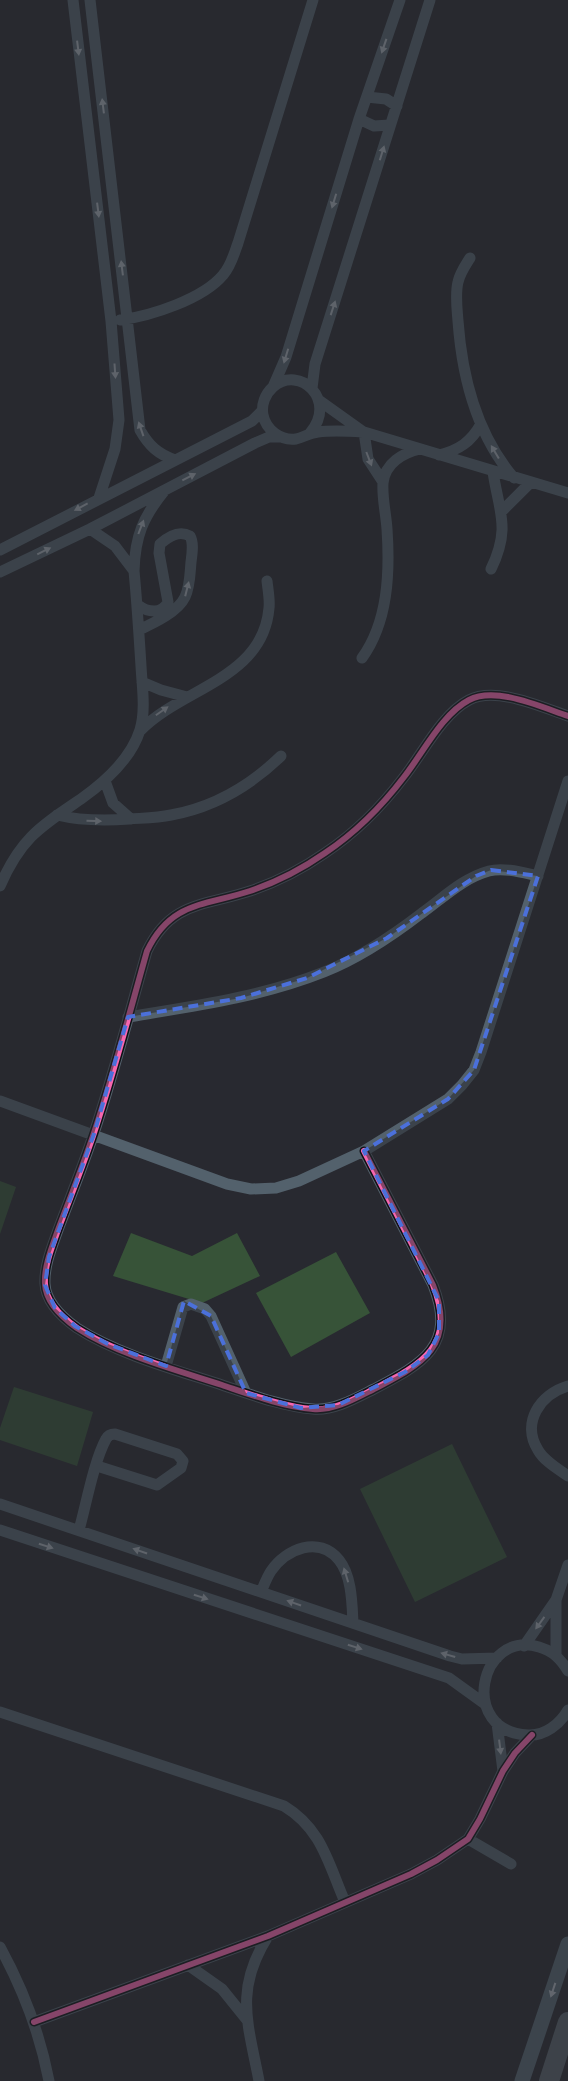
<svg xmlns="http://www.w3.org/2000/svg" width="568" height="2081" font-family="'Titillium Web',sans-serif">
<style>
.green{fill:#375338}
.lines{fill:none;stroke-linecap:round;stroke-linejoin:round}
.street{stroke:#53616c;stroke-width:11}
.secondary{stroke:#556470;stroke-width:15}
.highway{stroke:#576069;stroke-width:20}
.cycleway-casing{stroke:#0f1015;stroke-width:9}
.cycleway{stroke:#f766af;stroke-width:6}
.oneway{fill:#a1a8b1}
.oneway2{fill:#a8afb8}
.marked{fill:none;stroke:#4b70da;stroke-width:4;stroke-dasharray:10 6;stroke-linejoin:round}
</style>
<rect width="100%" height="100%" fill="#282930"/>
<!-- green -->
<path class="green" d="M0,1181L16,1187L0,1234Z
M131,1233L192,1256L237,1233L260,1276L202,1303L113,1276Z
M336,1252L370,1313L291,1357L256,1293Z
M14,1387L93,1412L77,1466L0,1440V1428Z
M452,1444L507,1557L415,1602L360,1489Z"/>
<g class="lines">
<!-- street -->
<path class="street" d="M73,0L111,321L119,420L115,449L99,498
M90,0L140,430C149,446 158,454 175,460
M367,97L386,99L397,106
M359,119L374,126L390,125
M470,258C465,266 460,273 458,282C455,294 457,308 458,321C462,376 477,435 514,478
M120,320C151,316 203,299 223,275C231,266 234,254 238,243L313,0
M273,387L286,357L359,119L400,0
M312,388L315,364L430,0
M320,401L362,431
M364,432L368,459L383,482
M310,433C338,401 300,364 273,387C265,394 261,405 263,415C266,430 281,441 296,439C304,437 310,433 318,432C333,430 348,431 364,432L568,493
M439,455C459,450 471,442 481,424
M502,511L530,483
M90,529L115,546L134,571
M0,550L252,421L262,411
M491,569C511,528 499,512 493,472
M0,572L90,529L255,443L269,437H280
M138,605C147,612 162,615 168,602L159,553L160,544C169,536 179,530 190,536C194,543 192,554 191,562C190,573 190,587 185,597C178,612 154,623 139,630
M362,658C388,622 390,573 387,529C386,514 382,498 383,483C385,463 403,453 420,449
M142,682L161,690L187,697
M140,731C181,688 263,679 269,608C270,600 268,590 267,581
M105,781L113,803L131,819
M57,815C82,821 104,821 129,819C143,818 157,818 171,815C215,807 250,786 281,756
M0,886C21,838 40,827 81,799C105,782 131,759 140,730C146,710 142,686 141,666C139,634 137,602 134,571C135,536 143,517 165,490
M128,1017C195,1006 261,997 324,972C360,958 392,936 422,913C443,898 463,878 489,871C504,867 524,873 538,876
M0,1101L227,1184L251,1189L276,1188L299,1181L364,1151L448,1099L462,1085L474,1070L481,1052L568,781
M364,1151L433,1285C457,1346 422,1364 374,1389C356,1398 334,1411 313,1409C284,1407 249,1394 222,1385C176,1370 117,1354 77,1328C63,1318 46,1303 45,1284C44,1266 52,1247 58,1230C70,1198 83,1166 94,1133C114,1073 130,1011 147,951C171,901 205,906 250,891C277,882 302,869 325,853C355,833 382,806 404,777C423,753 442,714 469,700C496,686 541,707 568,716
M166,1366L183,1307L191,1304L205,1309L211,1316L246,1393
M568,1386C540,1394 521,1423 538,1450C544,1461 558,1469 568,1476
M0,1504L450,1656L462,1659L497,1658
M0,1530L449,1678L485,1704
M79,1530C86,1505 94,1461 106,1439C108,1435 111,1434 115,1434L177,1454L183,1461L181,1468L157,1485L97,1466
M261,1592C264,1585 267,1577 271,1571C286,1549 319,1535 339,1560C352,1576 352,1604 353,1623
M524,1646L556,1600L568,1565
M556,1655V1600
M568,1671C561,1659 553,1651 539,1647C479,1629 458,1732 528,1735C545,1736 560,1724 568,1710
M0,1712L284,1806C322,1829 328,1863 345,1902
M497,1723L503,1771
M468,1839L511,1864
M0,1947C23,1989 40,2034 49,2081
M188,1965L222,1989L247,2020
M34,2022L268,1936L411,1874L437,1860L468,1839L480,1819L503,1771L515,1753L532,1735
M259,2081C248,2023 234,1990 268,1936"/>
<!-- secondary -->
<path class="secondary" d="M522,2081L568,1944"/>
<!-- highway -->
<path class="highway" d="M549,2081L568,2022"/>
<defs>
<path id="cycleway" d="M364,1151L433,1285C457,1346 422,1364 374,1389C356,1398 334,1411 313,1409C284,1407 249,1394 222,1385C176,1370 117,1354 77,1328C63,1318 46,1303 45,1284C44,1266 52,1247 58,1230C70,1198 83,1166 94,1133C114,1073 130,1011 147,951C171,901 205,906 250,891C277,882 302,869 325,853C355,833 382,806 404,777C423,753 442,714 469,700C496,686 541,707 568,716
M34,2022L268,1936L411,1874L437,1860L468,1839L480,1819L503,1771L515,1753L532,1735"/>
</defs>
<!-- cycleway casing -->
<use href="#cycleway" class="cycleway-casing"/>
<!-- cycleway -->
<use href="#cycleway" class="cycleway"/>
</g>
<!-- one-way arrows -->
<defs><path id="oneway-solid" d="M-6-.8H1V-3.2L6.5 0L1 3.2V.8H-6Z" transform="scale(1.25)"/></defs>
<g class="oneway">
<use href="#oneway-solid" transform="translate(384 46) rotate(109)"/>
<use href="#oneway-solid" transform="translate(78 48) rotate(83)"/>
<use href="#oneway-solid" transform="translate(103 106) rotate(-97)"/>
<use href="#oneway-solid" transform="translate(382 153) rotate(-73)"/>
<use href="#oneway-solid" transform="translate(334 201) rotate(107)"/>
<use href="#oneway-solid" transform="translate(98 210) rotate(83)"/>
<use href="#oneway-solid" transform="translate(122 268) rotate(-97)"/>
<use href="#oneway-solid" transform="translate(333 308) rotate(-72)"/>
<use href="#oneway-solid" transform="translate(286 356) rotate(107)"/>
<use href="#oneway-solid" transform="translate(115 371) rotate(86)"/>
<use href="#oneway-solid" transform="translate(141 429) rotate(-109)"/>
<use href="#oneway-solid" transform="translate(495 452) rotate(-121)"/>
<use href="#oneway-solid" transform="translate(369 459) rotate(69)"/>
<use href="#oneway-solid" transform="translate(189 477) rotate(-27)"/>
<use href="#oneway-solid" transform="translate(81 507) rotate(152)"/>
<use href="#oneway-solid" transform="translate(141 527) rotate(-69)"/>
<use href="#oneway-solid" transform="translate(44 551) rotate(-26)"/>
<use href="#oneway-solid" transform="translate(187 589) rotate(-76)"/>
<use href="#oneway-solid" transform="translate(162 711) rotate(-35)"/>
<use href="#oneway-solid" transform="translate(94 821) rotate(2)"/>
<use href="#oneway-solid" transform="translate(46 1546) rotate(18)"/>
<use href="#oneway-solid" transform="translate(140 1551) rotate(-161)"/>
<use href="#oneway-solid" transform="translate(346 1575) rotate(-107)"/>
<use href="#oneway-solid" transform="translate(201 1597) rotate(18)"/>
<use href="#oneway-solid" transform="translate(294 1603) rotate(-161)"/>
<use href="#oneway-solid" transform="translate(540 1623) rotate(126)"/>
<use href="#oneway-solid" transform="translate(355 1647) rotate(18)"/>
<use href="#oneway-solid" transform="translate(448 1655) rotate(-164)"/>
<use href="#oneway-solid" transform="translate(500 1747) rotate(83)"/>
</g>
<use class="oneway2" href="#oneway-solid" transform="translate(553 1990) rotate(108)"/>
<!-- marked area -->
<path d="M0 0H568V2081H0ZM491,870L538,876L474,1070L448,1099L364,1151L439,1301V1333L428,1355L405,1372L338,1405L301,1408L246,1393L211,1316L184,1301L166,1366L108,1344L75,1326L55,1308L45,1285L49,1257L94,1134L128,1017L241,998L307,978L387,938L476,876Z" fill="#282930" fill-opacity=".55" fill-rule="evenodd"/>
<path class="marked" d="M491,870L538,876L474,1070L448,1099L364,1151L439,1301V1333L428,1355L405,1372L338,1405L301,1408L246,1393L211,1316L184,1301L166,1366L108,1344L75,1326L55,1308L45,1285L49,1257L94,1134L128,1017L241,998L307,978L387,938L476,876Z"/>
</svg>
